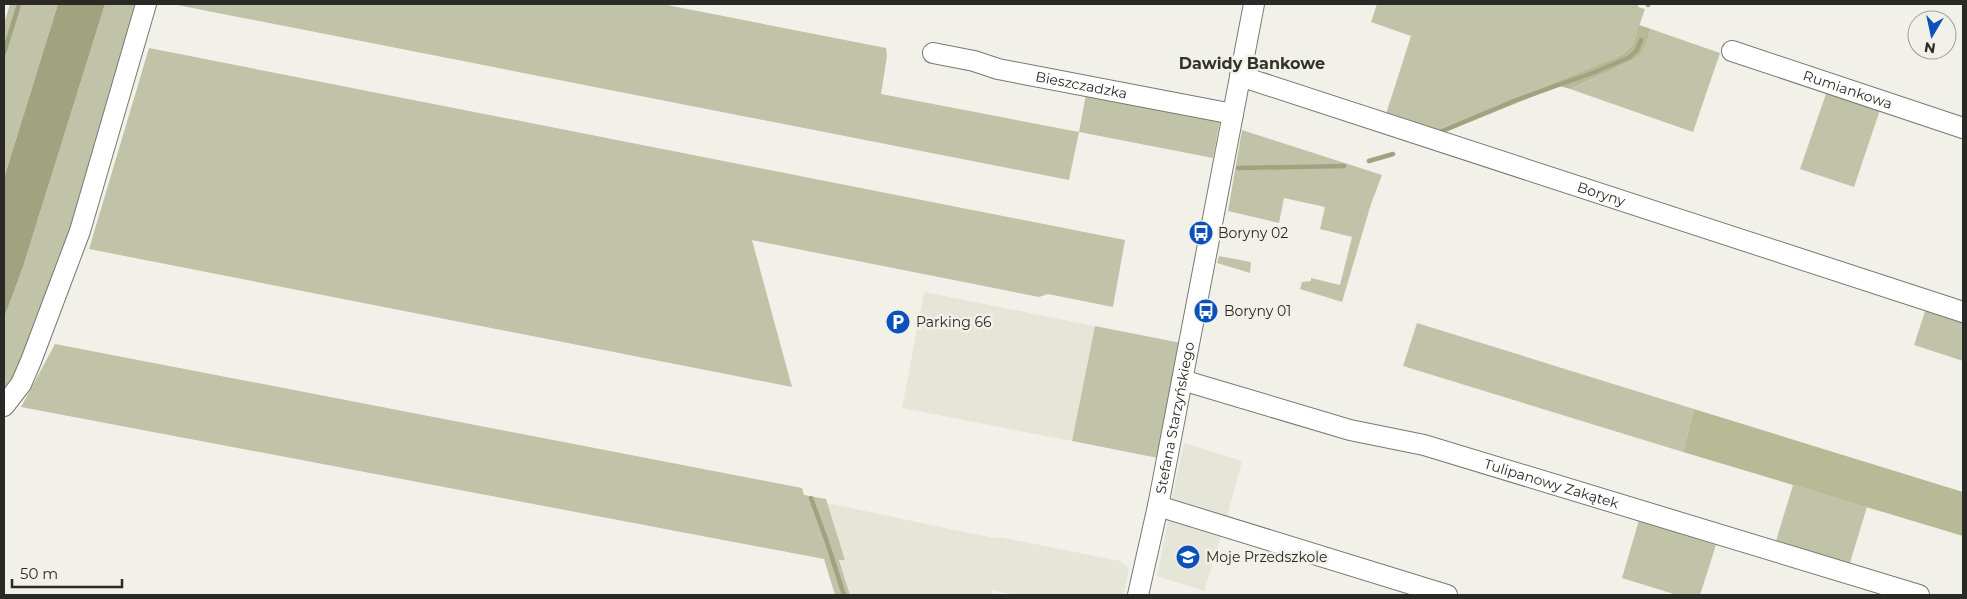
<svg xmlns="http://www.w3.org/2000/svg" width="1967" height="599" font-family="Montserrat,sans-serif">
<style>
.built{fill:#e5e6d7}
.green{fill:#c1c3a8}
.forest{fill:#b8ba97}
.water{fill:#a1a380}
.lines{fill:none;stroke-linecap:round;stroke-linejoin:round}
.stream{stroke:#a1a380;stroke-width:4.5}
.minor-casing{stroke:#787871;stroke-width:22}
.minor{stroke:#fff;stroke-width:20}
.labels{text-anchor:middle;stroke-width:5;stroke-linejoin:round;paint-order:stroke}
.street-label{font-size:14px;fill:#292926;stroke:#f1f1e9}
.poi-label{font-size:14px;fill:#292926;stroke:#f1f1e9;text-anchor:start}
.quarter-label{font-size:16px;font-weight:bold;fill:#32332d;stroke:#f1f1e9}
</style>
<rect width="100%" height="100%" fill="#f1f1e9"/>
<!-- built -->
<path class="built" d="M924,292L1095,326L1072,441L902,408Z
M1184,443L1242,461L1227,517L1172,499Z
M827,503L959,531L995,538L999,537L1120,561L1129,568L1124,595H1017L992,590L991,595H850L839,559L845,560Z
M1168,521L1221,537L1204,591L1157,576Z"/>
<!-- green -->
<path class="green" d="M10,4H58L4,178V24Z
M105,4H138L66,252L17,372L4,393V318L23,267Z
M172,4H662L886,48L887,56L881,94L1079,132L1086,94L1220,120L1213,158L1079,132L1069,180Z
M1377,4H1638V7L1645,9L1633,44L1623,54L1433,132L1385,117L1411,36L1371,22Z
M1651,29L1720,53L1693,132L1570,89C1582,83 1635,61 1640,55C1646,48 1648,37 1651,29Z
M149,48L1125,240L1113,307L1048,294L1039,297L752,240L792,387L89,249Z
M1828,88L1881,107L1854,187L1800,169Z
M1242,130L1382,175L1371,204L1342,302L1300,289L1302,282L1311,281V278L1340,285L1352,237L1320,229L1325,207L1284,198L1279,223L1228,211Z
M1219,256L1251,262L1250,273L1217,263Z
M1926,308L1963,319V361L1914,345Z
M1417,323L1694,409L1683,452L1403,366Z
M1095,326L1181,343L1158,458L1072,441Z
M55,344L802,488L804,495L826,499L845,560H839L850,595H835L824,559L21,407Z
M1793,485L1867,507L1849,566L1775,544Z
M1639,520L1716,545L1700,595H1677L1622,578Z"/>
<!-- forest -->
<path class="forest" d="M1639,25L1651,29C1648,37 1646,48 1640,55C1635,61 1582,83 1570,89L1559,86L1438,135L1433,132L1623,54L1633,44Z
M1694,409L1963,492V536L1683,452Z"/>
<!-- water -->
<path class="water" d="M58,4H105L23,267L4,318V178Z"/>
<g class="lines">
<!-- stream -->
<path class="stream" d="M1648,5L1649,4
M4,53L19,4
M1440,132L1516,100L1595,72L1630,57L1637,50L1641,40
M1369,161L1393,154
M1238,168L1344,166
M811,498L827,542L844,595"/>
<defs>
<g id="minor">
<path id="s1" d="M1732,51L1963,128"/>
<path id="s2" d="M933,53L974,61L998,69L1233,114"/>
<path id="s3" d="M1240,76L1963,312"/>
<path id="s4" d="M1182,380L1350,430L1424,445L1919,595"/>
<path d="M4,406L21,384L31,361L80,231L146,4"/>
<path d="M1158,506L1447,595"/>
<path id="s5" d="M1138,595L1158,506L1254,4"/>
</g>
</defs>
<!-- minor casing -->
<use href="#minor" class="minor-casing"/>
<!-- minor -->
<use href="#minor" class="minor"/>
</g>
<!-- icons -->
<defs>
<symbol id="bus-disc" viewBox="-11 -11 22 22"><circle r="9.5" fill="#0c51bb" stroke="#f1f1e9"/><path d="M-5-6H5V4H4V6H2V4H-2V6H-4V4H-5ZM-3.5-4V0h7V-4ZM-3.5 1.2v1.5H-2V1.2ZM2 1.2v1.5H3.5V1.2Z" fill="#fff"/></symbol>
<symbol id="parking-disc" viewBox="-11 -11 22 22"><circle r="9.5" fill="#0c51bb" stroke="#f1f1e9"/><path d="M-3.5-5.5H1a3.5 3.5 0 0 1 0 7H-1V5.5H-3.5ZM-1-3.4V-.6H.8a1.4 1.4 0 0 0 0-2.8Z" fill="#fff"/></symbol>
<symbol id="school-disc" viewBox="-11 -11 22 22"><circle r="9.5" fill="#0c51bb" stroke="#f1f1e9"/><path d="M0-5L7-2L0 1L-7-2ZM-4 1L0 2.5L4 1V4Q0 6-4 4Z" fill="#fff"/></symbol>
</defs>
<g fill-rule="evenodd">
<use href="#bus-disc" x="1187" y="219" width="28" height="28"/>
<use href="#bus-disc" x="1192" y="297" width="28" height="28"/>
<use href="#parking-disc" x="884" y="308" width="28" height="28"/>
<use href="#school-disc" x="1174" y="543" width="28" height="28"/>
</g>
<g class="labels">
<!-- street labels -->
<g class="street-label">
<text dy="5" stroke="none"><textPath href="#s2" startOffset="152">Bieszczadzka</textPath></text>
<text dy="5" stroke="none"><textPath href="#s1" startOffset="122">Rumiankowa</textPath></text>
<text dy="5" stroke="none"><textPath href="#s3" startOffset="380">Boryny</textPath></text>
<text dy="5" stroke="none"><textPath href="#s5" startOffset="181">Stefana Starzyńskiego</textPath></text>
<text dy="5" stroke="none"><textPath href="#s4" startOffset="384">Tulipanowy Zakątek</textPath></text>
</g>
<!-- poi labels -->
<g class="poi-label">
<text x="1218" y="238">Boryny 02</text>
<text x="1224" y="316">Boryny 01</text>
<text x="916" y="327">Parking 66</text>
<text x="1206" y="562">Moje Przedszkole</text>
</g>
<!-- quarter labels -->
<g class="quarter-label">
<text x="1252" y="69">Dawidy Bankowe</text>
</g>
</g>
<!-- border -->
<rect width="1967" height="599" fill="none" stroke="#292926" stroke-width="10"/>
<!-- north arrow -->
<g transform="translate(1932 35) rotate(189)"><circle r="24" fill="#f1f1e9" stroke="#a1a19b"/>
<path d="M0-4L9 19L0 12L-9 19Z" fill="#0c51bb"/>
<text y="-8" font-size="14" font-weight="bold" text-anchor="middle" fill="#292926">N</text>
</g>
<!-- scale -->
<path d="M12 579v8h110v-8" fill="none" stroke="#292926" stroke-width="2.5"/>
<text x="20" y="579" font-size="15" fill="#292926" stroke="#f1f1e9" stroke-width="4" paint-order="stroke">50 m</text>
</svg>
